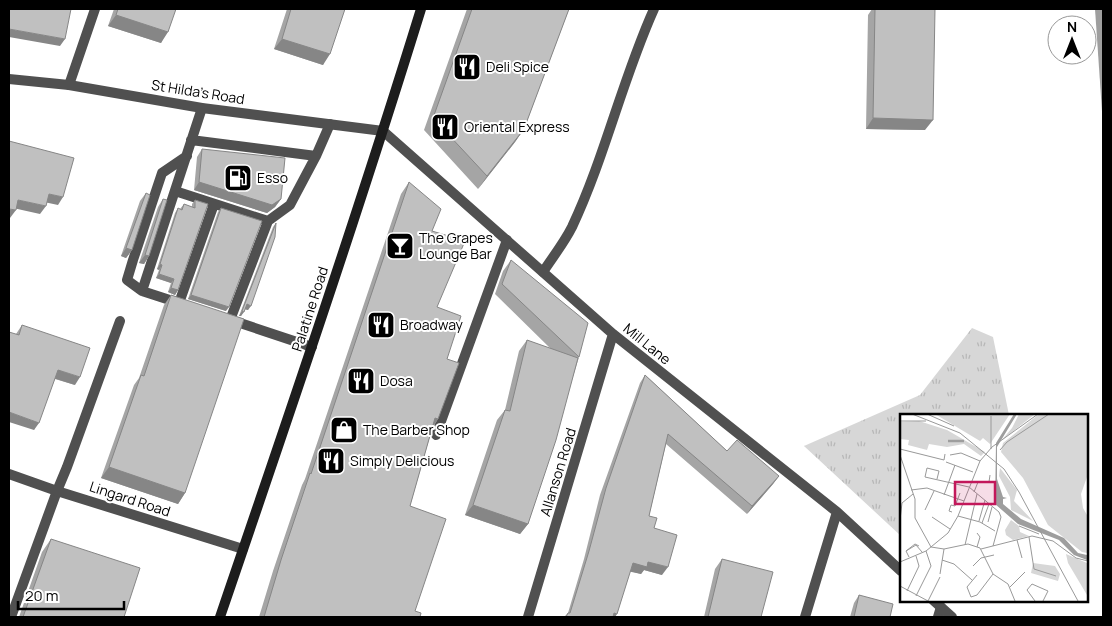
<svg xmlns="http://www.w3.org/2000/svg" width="1112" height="626" font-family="Manrope,sans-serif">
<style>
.park{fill:url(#park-tufts)}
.water{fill:#9e9e9e}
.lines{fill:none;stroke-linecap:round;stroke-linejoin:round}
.service{stroke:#505050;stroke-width:10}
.minor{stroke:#505050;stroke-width:10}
.secondary{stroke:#1d1d1d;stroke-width:10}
.wall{fill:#a5a5a5}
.shaded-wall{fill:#868686}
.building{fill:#c0c0c0;stroke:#868686}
.labels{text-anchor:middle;stroke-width:4;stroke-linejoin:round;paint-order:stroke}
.poi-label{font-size:14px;fill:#000;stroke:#fff;text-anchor:start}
.street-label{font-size:14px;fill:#000;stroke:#fff}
.inset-river{fill:none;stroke:#9e9e9e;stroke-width:2.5}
.inset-road{fill:none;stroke:#999;stroke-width:1}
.view{fill:#c2185b;fill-opacity:0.15;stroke:#c2185b;stroke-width:2.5}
.inset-edge{fill:none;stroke:#000;stroke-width:2.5}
</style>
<defs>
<pattern id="park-tufts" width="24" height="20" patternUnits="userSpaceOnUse" patternTransform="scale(1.25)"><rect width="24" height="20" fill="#d7d7d7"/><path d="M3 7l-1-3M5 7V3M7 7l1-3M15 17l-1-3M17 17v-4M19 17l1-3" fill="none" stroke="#b7b7b7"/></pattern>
</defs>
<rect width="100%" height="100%" fill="#fff"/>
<!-- park -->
<path class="park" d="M972,328L993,337L1009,415H901V536L804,446L920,395Z"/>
<!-- water -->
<path class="water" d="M1095,9H1103V126Z"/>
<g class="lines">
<!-- service -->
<path class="service" d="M69,85L95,9
M191,140L316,156
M175,191L268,221L290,205L316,156L330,124
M543,272C552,258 564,243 572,227C605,157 622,80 654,9
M142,291L127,280L133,260L162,173L187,156
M179,303L142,291L202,108
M179,303L214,204
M230,320L268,221
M231,320L312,347
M436,435L507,240
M11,617L57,491L67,467L120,321
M938,617L941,607"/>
<!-- minor -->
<path class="minor" d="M9,79L69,85L202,108L383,131L613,334L837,512L901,571
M9,474L57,491L243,549
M933,600L952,617
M528,617L613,334
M805,617L837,512"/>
<!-- secondary -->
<path class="secondary" d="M220,617C289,415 358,213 421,9"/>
</g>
<!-- wall -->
<path class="wall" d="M114,9H176L161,43L108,26Z
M287,9H345L323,65L274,49Z
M467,9H569L524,129L515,142L478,189L424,130Z
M872,9H935L925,130L866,129L868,15Z
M202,149L281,199L275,207L267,213L194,190L197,157Z
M409,182L432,231L437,307L447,359L438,419L432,429L410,506L415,611L420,617H259L273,571L302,485L305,479L401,194Z
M146,193L132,250L126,258L121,256L140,201Z
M163,199L149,256L144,264L139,263L158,207Z
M195,200L208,204L178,290L175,295L168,292L171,283L156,278L159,270L157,269L175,213L178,208L180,209L184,204L192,207V204Z
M221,208L226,311L188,299L218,212Z
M276,223L248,310L245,309L241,316H239L273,227Z
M511,260L579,357L528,524L520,534L465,515L497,420L505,410L519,351L527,340L551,349L495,294L503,271Z
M171,295L185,493L178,504L101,478L134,385L139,378L164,305Z
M22,325L75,385L55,379L34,430L16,334Z
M645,375L727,451L779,476L773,484L747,514L666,444L649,516L654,528L662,575L644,570L641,574L630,571L615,617H564L568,613L584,559L600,495L640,383Z
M51,539L124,617H19L42,552Z
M722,559L761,617H704L715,569Z
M859,595L890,617H850L854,603Z"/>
<!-- shaded-wall -->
<path class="shaded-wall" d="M116,15L168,32L161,43L108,26Z
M9,29L65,39L60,46L9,37Z
M282,39L330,54L323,65L274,49Z
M873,118L933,120L925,130L866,129Z
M524,129L515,142L478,189L487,176Z
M199,182L281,199L275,207L267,213L194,190Z
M49,194L63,197L58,205L44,202Z
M18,200L46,206L40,214L13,208Z
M9,209L16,210L10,218H9Z
M126,248L132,250L126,258L121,256Z
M145,255L149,256L144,264L139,263Z
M160,264L162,265L159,270L157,269Z
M159,274L174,279L171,283L156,278Z
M171,288L178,290L175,295L168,292Z
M191,295L229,307L226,311L188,299Z
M247,304L251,306L248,310L244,309Z
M242,311L244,312L241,316H239Z
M58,370L80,377L75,385L53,378Z
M9,412L39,423L34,430L9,422Z
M435,418L438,419L430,431Z
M109,467L185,493L178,504L101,478Z
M779,476L773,484L747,514L752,506Z
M473,505L528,524L520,534L465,515Z
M648,562L668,567L662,575L644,570L641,574L627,571L633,563Z
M614,613L617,614L615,617H611Z"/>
<!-- building -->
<path class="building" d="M9,9H71L65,39L9,29Z
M118,9H176L168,32L116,15Z
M291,9H345L330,54L282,39Z
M472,9H569L524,129L487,176L433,118Z
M875,9H935L933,120L873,118Z
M9,141L74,158L63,197L49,194L46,206L18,200L16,210L9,209Z
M202,149L285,158L281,199L272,205L199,182Z
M409,182L441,209L432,231L465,241L437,307L461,316L447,359L459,363L438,419L435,418L410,506L446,519L415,611L421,613L420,617H264L281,560L310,473L311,474Z
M146,193L150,195L132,250L126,248Z
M163,199L167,200L149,256L145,255Z
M195,200L208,204L178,290L171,288L174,279L159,274L162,265L160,264L178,208L182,210L184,204L195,208Z
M221,208L262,221L229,307L191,295Z
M276,223L275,237L251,306L247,304L244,312L242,311Z
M511,260L588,323L579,357L502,284Z
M171,295L244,319L185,493L109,467L141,375L144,376Z
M22,325L90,348L80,377L58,370L39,423L9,412V332L19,335Z
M527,340L578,358L556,440L528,524L473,505L505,410L510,411Z
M645,375L727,451L737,440L779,476L752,506L668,434L649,516L657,518L654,528L677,535L668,567L648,562L647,567L633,563L617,614L614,613L613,617H566L568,613H570L589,551L606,488Z
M51,539L140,568L124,617H23Z
M722,559L773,572L761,617H708Z
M859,595L893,604L890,617H854Z"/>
<!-- icons -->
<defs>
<symbol id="restaurant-square" viewBox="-11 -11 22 22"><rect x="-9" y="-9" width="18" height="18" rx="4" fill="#000" stroke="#fff"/><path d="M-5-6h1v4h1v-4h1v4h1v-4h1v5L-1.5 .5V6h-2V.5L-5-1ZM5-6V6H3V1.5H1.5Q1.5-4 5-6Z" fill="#fff"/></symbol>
<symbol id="fuel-square" viewBox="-11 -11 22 22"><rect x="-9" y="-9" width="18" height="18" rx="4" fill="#000" stroke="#fff"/><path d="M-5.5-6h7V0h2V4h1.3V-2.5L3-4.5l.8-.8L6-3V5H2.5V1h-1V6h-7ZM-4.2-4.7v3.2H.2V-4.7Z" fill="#fff"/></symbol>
<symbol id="bar-square" viewBox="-11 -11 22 22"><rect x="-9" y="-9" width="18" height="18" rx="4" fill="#000" stroke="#fff"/><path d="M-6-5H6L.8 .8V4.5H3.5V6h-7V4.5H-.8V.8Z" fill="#fff"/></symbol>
<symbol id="shop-square" viewBox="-11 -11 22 22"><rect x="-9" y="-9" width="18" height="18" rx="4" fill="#000" stroke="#fff"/><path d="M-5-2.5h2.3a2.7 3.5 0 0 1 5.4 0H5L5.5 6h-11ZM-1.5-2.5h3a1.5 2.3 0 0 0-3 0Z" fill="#fff"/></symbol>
</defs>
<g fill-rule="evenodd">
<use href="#restaurant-square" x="451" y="51" width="32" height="32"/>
<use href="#restaurant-square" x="429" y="111" width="32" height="32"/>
<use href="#fuel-square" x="222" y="162" width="32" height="32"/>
<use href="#bar-square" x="384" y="230" width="32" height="32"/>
<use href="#restaurant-square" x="365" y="309" width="32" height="32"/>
<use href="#restaurant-square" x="345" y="365" width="32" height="32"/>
<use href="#shop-square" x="328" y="414" width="32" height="32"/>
<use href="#restaurant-square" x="315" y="445" width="32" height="32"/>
</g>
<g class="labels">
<!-- poi labels -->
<g class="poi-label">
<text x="486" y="72">Deli Spice</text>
<text x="464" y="132">Oriental Express</text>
<text x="257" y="183">Esso</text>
<text x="419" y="243">The Grapes<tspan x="419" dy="16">Lounge Bar</tspan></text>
<text x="400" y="330">Broadway</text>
<text x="380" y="386">Dosa</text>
<text x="363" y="435">The Barber Shop</text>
<text x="350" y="466">Simply Delicious</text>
</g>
<!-- street labels -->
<g class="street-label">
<text transform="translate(198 92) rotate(9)" y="5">St Hilda's Road</text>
<text transform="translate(310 309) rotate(-72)" y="5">Palatine Road</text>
<text transform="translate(647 344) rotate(39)" y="5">Mill Lane</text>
<text transform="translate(558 472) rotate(-73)" y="5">Allanson Road</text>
<text transform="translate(130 499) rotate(18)" y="5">Lingard Road</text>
</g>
</g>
<!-- overview -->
<g transform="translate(900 414)">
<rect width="188" height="188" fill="#fff"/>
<path d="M35,0H110L90,30L83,24L80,27ZM139,0H187V63L181,80L183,94L187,101V139L182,138L148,111L123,64L101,38L103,29ZM166,140L187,149V181L168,149ZM133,149L155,152L160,160L158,167L131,159Z" fill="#d7d7d7"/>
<path d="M119,0H135L101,27L112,14ZM19,7L47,16L85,38L81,42L64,30L47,33L29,30L27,36L8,31L9,26L0,25V8ZM100,54L117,76L114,87L133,107L111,96L110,83L99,62ZM111,106L119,112L120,118L129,122L113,126L106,121L105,116Z" fill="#d7d7d7"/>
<path d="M114,0H117L97,33V65L103,83L107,84L103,85V90L121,105L164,124L178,139L187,141V146L174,141L159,126L118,110L95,90L96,29Z" fill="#9e9e9e"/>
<path class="inset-river" d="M48,27H64"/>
<path class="inset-road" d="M12,0L60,19L104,55L119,78L178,187M27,0L54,12M0,7H26M0,35L44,46L45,40M91,35V2M100,36L107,28L149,0M0,41L15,85V104L31,133M50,41L61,39L80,47M46,48L73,58M37,65L39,57L27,54L25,63L69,73L99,98L101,103L93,132M11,76L27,74L64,87M74,78L78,68H89L90,61M44,81L55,51M25,96L34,77M52,98L49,97L51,91L55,92L60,79M58,102L80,108L95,117M32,103L50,115M0,106L2,89L13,80M79,107L85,86M88,108L92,93M82,109L89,90M119,112L139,120M77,119L80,123L77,133M129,123L134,155L156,162M117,126L122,144M65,131L77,80M31,133L44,135L68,130L80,134L93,160L108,170L115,187M81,135L132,122L153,127L176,144L188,147M6,137L15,130L19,132M9,143L6,137L16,131L22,138M42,146L54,150L72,166M0,148L26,137L48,119L58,102L80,47L92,33L138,0M73,152L81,144L94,141M40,160L44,135M77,161L67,173L71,183L77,181L93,160M0,172L28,187M110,173L125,158M7,177L19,152L16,142M16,182L31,152L26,137M28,187L40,163M135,187L127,176L132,170L148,177L143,187"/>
<path class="view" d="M55,68H95V90H55Z"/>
<rect width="188" height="188" class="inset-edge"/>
</g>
<!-- border -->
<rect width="1112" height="626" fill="none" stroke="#000000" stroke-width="20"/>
<!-- north arrow -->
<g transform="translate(1072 40)"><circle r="24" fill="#ffffff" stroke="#999999"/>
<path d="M0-4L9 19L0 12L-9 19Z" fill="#000000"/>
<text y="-8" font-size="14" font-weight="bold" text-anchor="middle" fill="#000000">N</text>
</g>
<!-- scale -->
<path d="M18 601v8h106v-8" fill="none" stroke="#000000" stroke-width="2.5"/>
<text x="25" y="601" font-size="15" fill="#000000" stroke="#ffffff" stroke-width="4" paint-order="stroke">20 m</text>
</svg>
